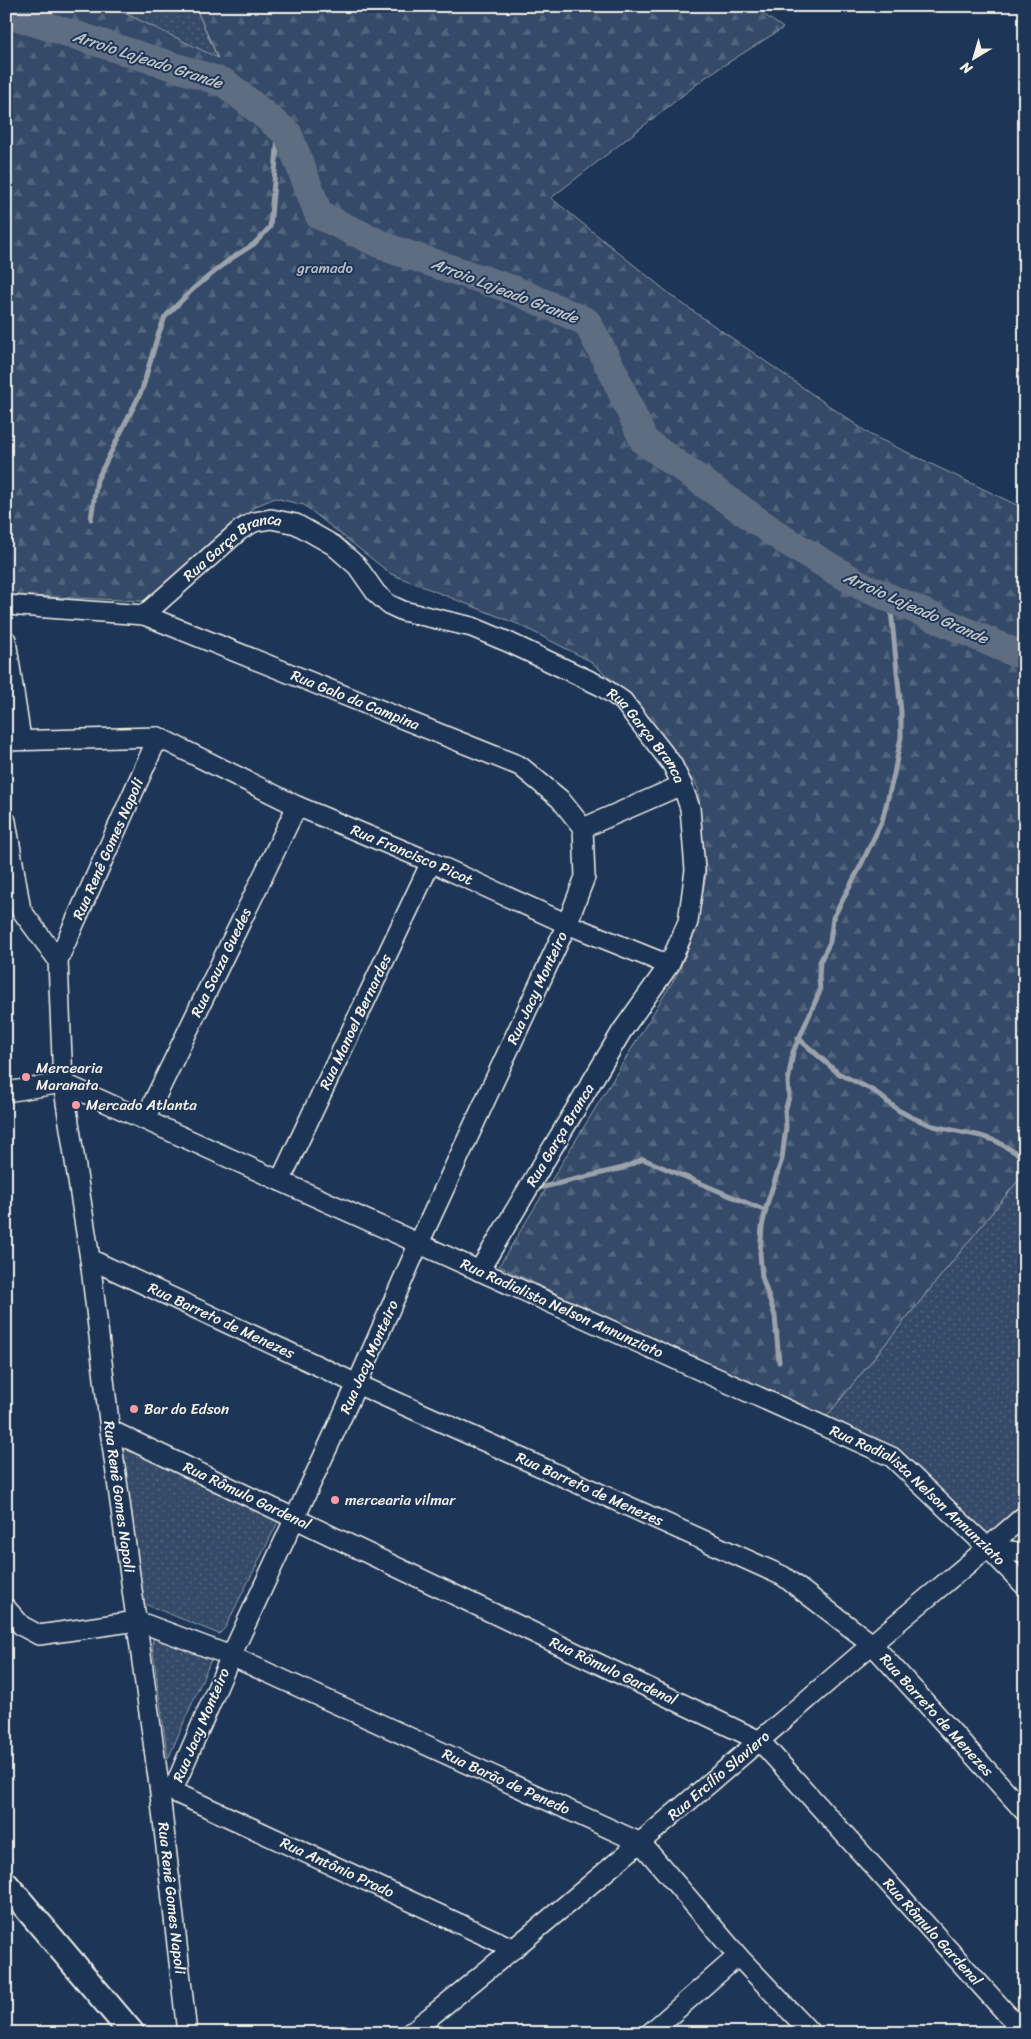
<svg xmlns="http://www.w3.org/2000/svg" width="1031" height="2039" font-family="Sriracha,sans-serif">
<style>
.grass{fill:url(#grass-dots);stroke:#949ea8}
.forest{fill:url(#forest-firs);stroke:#949ea8}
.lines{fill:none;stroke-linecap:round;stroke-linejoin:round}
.stream{stroke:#9aa2ab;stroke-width:5}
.river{stroke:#5e6d82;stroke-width:29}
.minor-casing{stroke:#f4f1e8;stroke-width:22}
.major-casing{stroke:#f4f1e8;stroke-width:28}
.minor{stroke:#1d3557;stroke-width:19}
.major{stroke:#1d3557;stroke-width:24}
.poi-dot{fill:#ff9aa2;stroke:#1d3557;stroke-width:2}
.labels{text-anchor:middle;stroke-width:4;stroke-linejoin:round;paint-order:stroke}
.park-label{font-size:15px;fill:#bbbfc1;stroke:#1d3557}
.street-label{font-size:15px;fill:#f4f1e8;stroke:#1d3557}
.poi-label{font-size:15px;fill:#f4f1e8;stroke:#1d3557;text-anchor:start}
.water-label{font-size:16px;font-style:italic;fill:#c0c3c4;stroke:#1d3557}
</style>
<defs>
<pattern id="grass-dots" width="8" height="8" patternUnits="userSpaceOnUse" patternTransform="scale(1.25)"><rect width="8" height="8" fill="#354a67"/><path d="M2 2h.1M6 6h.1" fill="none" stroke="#53657d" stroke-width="1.8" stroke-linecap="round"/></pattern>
<pattern id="forest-firs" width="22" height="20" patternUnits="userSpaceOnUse" patternTransform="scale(1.25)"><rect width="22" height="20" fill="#354a67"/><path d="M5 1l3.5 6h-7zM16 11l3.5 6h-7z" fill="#53657d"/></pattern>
</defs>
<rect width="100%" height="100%" fill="#1d3557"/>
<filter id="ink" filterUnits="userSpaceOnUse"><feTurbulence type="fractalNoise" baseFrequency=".02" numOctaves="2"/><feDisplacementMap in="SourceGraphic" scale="10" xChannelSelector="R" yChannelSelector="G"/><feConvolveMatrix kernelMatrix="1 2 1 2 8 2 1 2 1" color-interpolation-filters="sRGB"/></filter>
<g filter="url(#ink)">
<!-- grass -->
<path class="grass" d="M110,6H195L218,59Z
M1025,1172V1504L986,1542L892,1456L822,1422Z
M124,1443L277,1516L278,1522L225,1628L219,1634L145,1604L140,1598L118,1446Z
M154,1635L213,1655L168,1759L152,1645Z"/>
<!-- forest -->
<path class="forest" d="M6,6H110L218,58L195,6H439L449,15L458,6H752L783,28L710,74L551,198L676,299L871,435L1025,509V1172L822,1422L499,1266L679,971L695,932L706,875L698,788L630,696L590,661L520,625L391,574L304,505L275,498L256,506L143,601L8,595L6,586Z"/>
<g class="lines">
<!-- stream -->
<path class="stream" d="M91,519L97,480L142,390L157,338L165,317L193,289L229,260L254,244L270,227L279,126
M798,1038L838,1073L874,1091L898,1110L911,1117L933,1126L981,1136L996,1141L1025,1158
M535,1189L623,1168L643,1159L766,1211
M779,1362L775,1316L762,1277L760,1253L762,1227L767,1204L782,1159L786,1127L785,1111L789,1097L788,1082L793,1052L820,991L819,976L820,962L830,942L833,918L858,871L882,821L894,774L901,737V712L890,599"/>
<!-- river -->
<path class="river" d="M6,13L225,83L288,134L319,215L391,249L514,290L587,322L613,372L644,441L783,539L862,586L1013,652L1025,655"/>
<defs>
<g id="minor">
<path id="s1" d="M6,605L144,615L520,766L560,799L583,828L585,877L567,924L419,1243L357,1384L231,1656L173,1790"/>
<path id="s2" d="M144,615L240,530L254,522L271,519L296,524L333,545L357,566L376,593L388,604L403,611L472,627L508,642L601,686L623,701L672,764L682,785L690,808L695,870L688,922L669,965L622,1031L479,1271"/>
<path d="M6,640L21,739"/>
<path id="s3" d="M158,737L58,960L63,1083L90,1259L110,1430L159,1785L187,2033"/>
<path id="s4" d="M6,741L158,737L297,806L431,862L567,924L669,965"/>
<path d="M6,821L21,910L58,960"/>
<path d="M583,828L682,785"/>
<path id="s5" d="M6,1092L63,1083L892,1457L988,1548L1025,1586"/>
<path id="s6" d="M145,1119L297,806"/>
<path id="s7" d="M280,1181L431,862"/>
<path id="s8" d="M90,1259L357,1384L783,1576L872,1644L1025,1812"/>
<path id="s9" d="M110,1430L760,1741L1024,2033"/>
<path d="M988,1548L1025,1553"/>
<path id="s10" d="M6,1608L22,1626L39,1635L137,1621L231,1656L641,1843L738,1956L811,2033"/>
<path id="s11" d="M161,1786L514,1949"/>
<path id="s12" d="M410,2033C567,1907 718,1776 871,1645C922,1601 975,1560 1025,1515"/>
<path d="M650,2033L738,1956"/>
</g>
<path id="major" d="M6,1884L132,2033"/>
</defs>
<!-- minor casing -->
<use href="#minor" class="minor-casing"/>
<!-- major casing -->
<use href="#major" class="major-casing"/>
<!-- minor -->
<use href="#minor" class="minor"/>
<!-- major -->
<use href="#major" class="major"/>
</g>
</g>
<!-- markers -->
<g class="poi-dot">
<circle cx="26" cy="1077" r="5"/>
<circle cx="76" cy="1105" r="5"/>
<circle cx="134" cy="1409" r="5"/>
<circle cx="335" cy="1500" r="5"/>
</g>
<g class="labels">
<!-- park labels -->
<g class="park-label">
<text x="325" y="273">gramado</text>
</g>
<!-- street labels -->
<g class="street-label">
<text dy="5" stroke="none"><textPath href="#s2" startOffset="114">Rua Garça Branca</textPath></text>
<text dy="5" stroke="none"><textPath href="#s1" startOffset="366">Rua Galo da Campina</textPath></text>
<text dy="5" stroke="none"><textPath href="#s2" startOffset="608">Rua Garça Branca</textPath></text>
<text transform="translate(108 849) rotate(-66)" y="5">Rua Renê Gomes Napoli</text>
<text dy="5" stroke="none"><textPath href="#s4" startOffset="432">Rua Francisco Picot</textPath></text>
<text dy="5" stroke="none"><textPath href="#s6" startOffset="174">Rua Souza Guedes</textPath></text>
<text transform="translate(537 988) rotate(-65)" y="5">Rua Jacy Monteiro</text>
<text dy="5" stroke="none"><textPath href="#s7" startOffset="176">Rua Manoel Bernardes</textPath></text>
<text transform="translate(560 1135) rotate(-59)" y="5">Rua Garça Branca</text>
<text dy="5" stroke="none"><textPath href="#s5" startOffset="605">Rua Radialista Nelson Annunziato</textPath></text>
<text dy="5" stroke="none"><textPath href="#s8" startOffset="145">Rua Barreto de Menezes</textPath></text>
<text transform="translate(369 1357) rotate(-66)" y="5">Rua Jacy Monteiro</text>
<text dy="5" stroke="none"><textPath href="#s8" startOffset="550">Rua Barreto de Menezes</textPath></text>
<text dy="5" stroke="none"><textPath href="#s9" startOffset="152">Rua Rômulo Gardenal</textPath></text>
<text dy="5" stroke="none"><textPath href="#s3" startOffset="785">Rua Renê Gomes Napoli</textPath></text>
<text dy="5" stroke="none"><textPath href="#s5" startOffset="1010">Rua Radialista Nelson Annunziato</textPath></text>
<text dy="5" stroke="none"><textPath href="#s9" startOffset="558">Rua Rômulo Gardenal</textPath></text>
<text dy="5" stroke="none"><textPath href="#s8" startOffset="970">Rua Barreto de Menezes</textPath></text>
<text transform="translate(201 1725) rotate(-67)" y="5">Rua Jacy Monteiro</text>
<text dy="5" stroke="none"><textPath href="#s12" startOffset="402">Rua Ercílio Slaviero</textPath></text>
<text dy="5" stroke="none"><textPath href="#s10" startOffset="545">Rua Barão de Penedo</textPath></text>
<text dy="5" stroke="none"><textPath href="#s11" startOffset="194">Rua Antônio Prado</textPath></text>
<text dy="5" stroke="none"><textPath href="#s3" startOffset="1190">Rua Renê Gomes Napoli</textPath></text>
<text dy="5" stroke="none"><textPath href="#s9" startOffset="978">Rua Rômulo Gardenal</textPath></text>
</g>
<!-- poi labels -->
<g class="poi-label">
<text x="36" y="1073">Mercearia<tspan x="36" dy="17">Maranata</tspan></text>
<text x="86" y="1110">Mercado Atlanta</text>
<text x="144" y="1414">Bar do Edson</text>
<text x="345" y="1505">mercearia vilmar</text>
</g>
<!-- water labels -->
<g class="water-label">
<text transform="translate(148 59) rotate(18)" y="6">Arroio Lajeado Grande</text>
<text transform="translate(505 290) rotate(21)" y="6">Arroio Lajeado Grande</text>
<text transform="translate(916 607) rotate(24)" y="6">Arroio Lajeado Grande</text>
</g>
</g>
<!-- margin -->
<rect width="1031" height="2039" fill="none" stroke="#1d3557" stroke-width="25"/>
<rect x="12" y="12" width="1006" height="2014" fill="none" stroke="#f4f1e8" stroke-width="2" filter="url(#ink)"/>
<!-- north arrow -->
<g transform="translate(974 58) rotate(218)" stroke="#1d3557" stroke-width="4" paint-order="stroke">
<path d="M0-4L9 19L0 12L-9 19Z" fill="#f4f1e8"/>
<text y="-8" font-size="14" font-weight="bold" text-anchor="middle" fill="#f4f1e8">N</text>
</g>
</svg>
